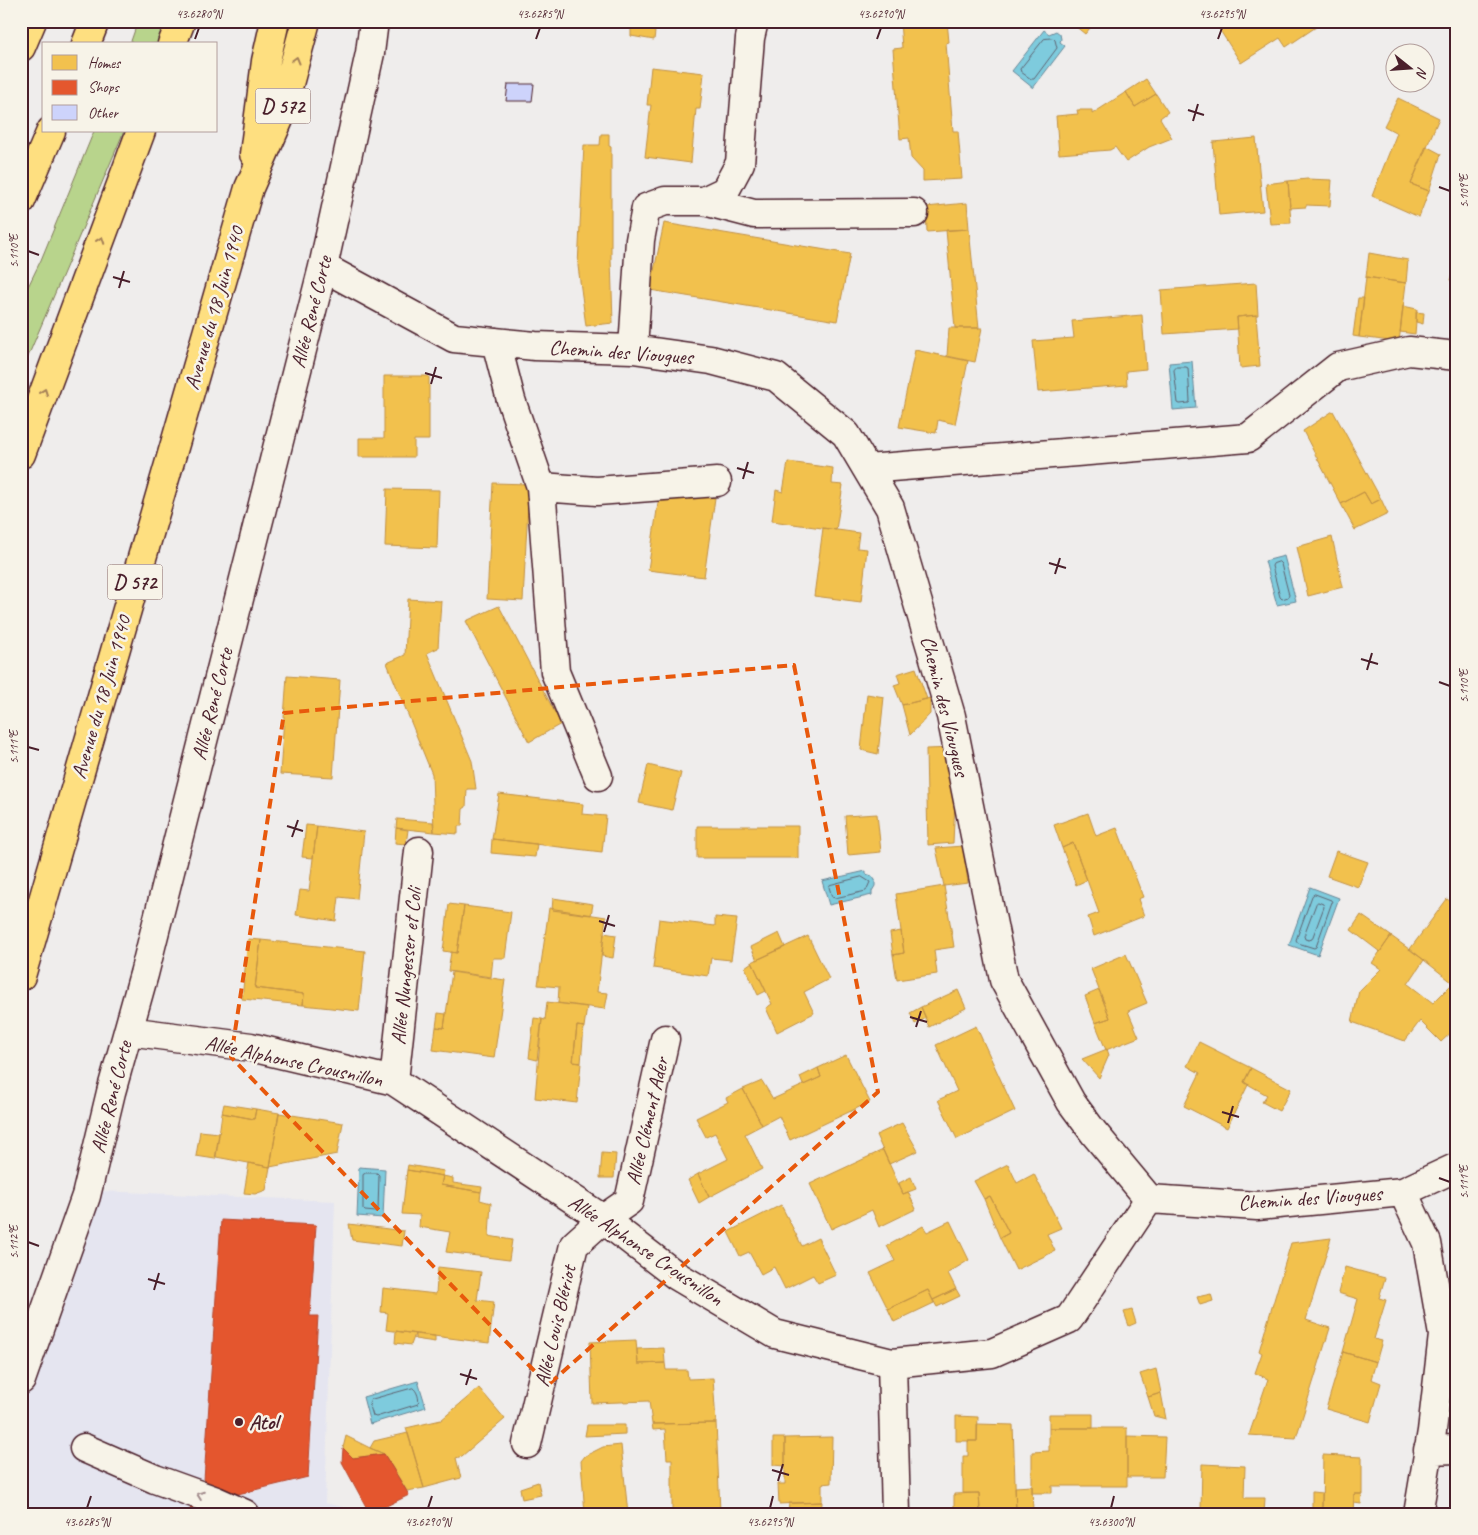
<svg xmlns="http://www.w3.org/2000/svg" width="1478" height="1535" font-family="Caveat,sans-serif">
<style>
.built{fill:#e5e5f0}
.green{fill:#b8d48c;stroke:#817a5c}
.water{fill:#7ecbdd;stroke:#698696}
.homes{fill:#f2c14e;stroke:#c09044}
.shops{fill:#e4572e;stroke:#b6462d}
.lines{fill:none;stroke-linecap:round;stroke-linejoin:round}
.shore{stroke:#5f6472;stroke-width:1}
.building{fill:#cdd3fb;stroke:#4a1f2b}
.minor-casing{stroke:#4a1f2b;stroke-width:31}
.major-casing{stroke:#4a1f2b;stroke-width:31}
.highway-casing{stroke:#4a1f2b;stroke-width:31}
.minor{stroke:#f7f3e8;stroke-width:28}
.major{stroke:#fedf80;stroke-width:28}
.highway{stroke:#fedf80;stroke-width:28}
.oneway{stroke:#a47f56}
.oneway2{stroke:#a0898a}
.marked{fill:none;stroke:#e8590c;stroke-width:4;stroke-dasharray:10 6;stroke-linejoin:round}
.ticks{fill:none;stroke:#4a1f2b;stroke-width:2}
.poi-dot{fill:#4a1f2b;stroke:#f7f3e8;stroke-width:2}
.labels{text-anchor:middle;stroke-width:5;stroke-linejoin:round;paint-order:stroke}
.shield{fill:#f7f3e8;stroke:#7e5f64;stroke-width:1}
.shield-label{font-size:20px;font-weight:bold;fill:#4a1f2b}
.street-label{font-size:21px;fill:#4a1f2b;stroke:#f7f3e8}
.poi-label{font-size:21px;font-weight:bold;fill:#4a1f2b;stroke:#f7f3e8;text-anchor:start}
.neatline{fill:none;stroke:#4a1f2b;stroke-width:2}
.ticks-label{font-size:12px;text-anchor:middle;fill:#4a1f2b}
</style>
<rect width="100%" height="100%" fill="#efedec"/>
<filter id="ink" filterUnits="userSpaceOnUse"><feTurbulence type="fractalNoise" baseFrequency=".02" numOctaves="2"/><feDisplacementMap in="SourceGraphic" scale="10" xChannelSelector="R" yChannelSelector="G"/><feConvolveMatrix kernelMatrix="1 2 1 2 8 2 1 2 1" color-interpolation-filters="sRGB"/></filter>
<g filter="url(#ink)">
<!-- built -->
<path class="built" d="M100,1191L335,1201L325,1503L375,1514H21V1408Z"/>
<!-- green -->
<path class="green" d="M138,21H168L160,44H130Z
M94,131H124L21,373V301L41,260Z"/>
<!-- water -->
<path class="water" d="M1044,30L1049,34L1056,31L1060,34L1061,39L1060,42L1065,46L1033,88L1012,71Z
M1192,361L1196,408L1173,410L1169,363Z
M1284,556L1296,601L1277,605L1265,561Z
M866,871V874L872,876L875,880V886L872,891V895L829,905L822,881Z
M1310,887L1339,898L1318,955L1289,945Z
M359,1167L385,1169L383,1218L357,1216Z
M418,1381L426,1407L370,1424L363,1397Z"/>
<!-- homes -->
<path class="homes" d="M631,21H653V31L655,32L654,40L631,36Z
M900,21H947L949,42L946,43L953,131H958L962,179L923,181V171L911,158L909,138L900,139L893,49L902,48Z
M1069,21H1096L1085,34Z
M1214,21H1325L1286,47L1280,38L1241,63Z
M651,67L704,73L700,109H696L691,163L645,157L651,105H647Z
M1146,79L1156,94L1135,107L1126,92Z
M1126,92L1135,107L1156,94L1168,112L1160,118L1172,138L1149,147L1126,162L1115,147L1110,150L1059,154L1056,116L1078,114L1077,110H1092V114Z
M1398,98L1439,118L1411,184L1429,191L1419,217L1372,196L1397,133L1384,126Z
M601,134H609V146L611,147V259L613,323L586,326L578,266L584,145H600Z
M1256,138L1263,211L1219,215L1213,142Z
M1426,146L1441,154L1429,191L1411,184Z
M1307,179L1332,180L1330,206L1306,205V207L1290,208L1288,181Z
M1288,181L1291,223L1270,224L1266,184Z
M967,203L969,229L927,232L926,207Z
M664,223L850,254L837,321L650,290Z
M969,229L979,328H955L946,230Z
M1369,253L1408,260L1406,283L1366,277Z
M1457,260V283L1450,280Z
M1366,277L1406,283L1399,342L1359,337Z
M1256,283L1258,315L1237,317L1238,329L1164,334L1161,290Z
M1358,298H1364L1359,337L1353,336Z
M1457,304V329L1451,328Z
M1403,306L1417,309L1415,334L1400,332Z
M1416,312L1424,313L1423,324L1416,322Z
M1142,315L1146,369L1126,371L1127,385L1038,392L1033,341L1074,338L1072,321Z
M1256,315L1260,366L1240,368L1237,317Z
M949,328H982L975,362L947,356Z
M915,350L968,361L955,424L938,420L936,433L899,427Z
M384,376H429V440H414V457H359V438H384Z
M1333,411L1381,499L1371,504L1364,492L1341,504L1303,431Z
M788,462L833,468L832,484L843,485L836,530L772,521L776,490L783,492Z
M493,483L529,484L523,601L487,599Z
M387,489L439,490L437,548L385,546Z
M660,490L715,498L704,577L648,570Z
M1364,492L1371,504L1381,499L1388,514L1355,530L1341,504Z
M823,528L859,533L857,548L867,549L861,602L814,596Z
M1332,537L1343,587L1308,596L1297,547Z
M408,599L441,601L438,648L427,653L472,761L476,789H467L466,807L463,809L462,826H458V834L434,832L432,774L387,663L405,655Z
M499,606L561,724L529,742L466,621Z
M916,668L927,699L902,705L894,685L900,683L897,674Z
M287,676L340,680L333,777L280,774Z
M867,694L884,697L878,754L861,750Z
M930,698V714L910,735L902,705Z
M953,748L955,800L953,843L928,845L926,749Z
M648,765L681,773L672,810L639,803Z
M499,794L583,804L582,814L606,816L602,852L492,839Z
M1088,813L1096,836L1117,828L1143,897L1138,899L1144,916L1094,936L1088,917L1099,913L1087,880L1073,843L1062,848L1054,825Z
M877,814L881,852L848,855L845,816Z
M397,819L433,822L434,832L396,828Z
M306,825L317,826L313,858L302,857Z
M317,826L364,832L357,899L339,897L336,921L296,915L300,890L309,891Z
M697,826H798V858H697Z
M396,828L408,830L406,844L395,843Z
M492,839L537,844L535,857L491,853Z
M1073,843L1087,880L1076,885L1062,848Z
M963,846L968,883L944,886L936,848Z
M1336,851L1368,862L1358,887L1327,876Z
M944,886L954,947L934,950L937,974L897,980L893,955L904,953L896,894Z
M553,898L593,904L591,915L552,910Z
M1447,899L1457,906V978L1453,983L1410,949Z
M449,904L464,906L457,953L443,951Z
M464,906L511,912L505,958H493L491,977L448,971L451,952L457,953Z
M549,908L606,917L597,992L608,993L605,1009L558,1003L559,987L538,985Z
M1361,915L1391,936L1380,952L1351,930Z
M715,917L737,919L731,960L711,958L708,976L653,968L659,919L715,926Z
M901,931L904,953L893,955L890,933Z
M604,933L616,935L613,958L602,956Z
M779,933L785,947L757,960L751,947Z
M808,936L829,979L804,992L814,1013L777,1032L766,1008L772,1004L752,962Z
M1391,936L1424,960L1408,984L1433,1003L1454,982L1457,985V1027L1441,1042L1420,1021L1405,1041L1352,1022L1359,991L1381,969L1372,963Z
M248,939L261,940L255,988L304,994L303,1005L242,999Z
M261,940L365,951L359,1011L303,1005L304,994L255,988Z
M1126,954L1147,1003L1128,1011L1139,1037L1106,1050L1095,1023L1110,1018L1091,969Z
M752,962L766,991L758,995L745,967Z
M452,972L505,980L494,1058L433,1050L436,1027L444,1028Z
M958,990L966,1008L929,1027L921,1007Z
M1099,990L1110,1018L1095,1023L1085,996Z
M547,1002L587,1007L584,1027L577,1026L573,1062L581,1063L577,1103L535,1098L542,1019L545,1020Z
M921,1007L926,1018L915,1024L910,1013Z
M438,1013L446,1014L444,1028L436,1027Z
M534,1018L542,1019L537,1060L529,1058Z
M577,1026L584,1027L581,1063L573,1062Z
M976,1026L1015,1111L957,1139L938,1100L957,1091L936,1045Z
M1199,1042L1251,1068L1244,1082L1248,1085L1227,1128L1184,1106L1200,1073L1187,1066Z
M1107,1049L1109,1055L1099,1078L1082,1059Z
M846,1055L870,1102L790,1140L779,1116L762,1125L743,1089L762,1081L773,1099L821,1077L818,1068Z
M818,1068L821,1077L803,1085L800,1077Z
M1251,1068L1291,1089L1279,1111L1262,1102L1267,1095L1244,1082Z
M743,1089L762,1125L745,1134L762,1169L709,1197L698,1174L728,1159L715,1133L706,1137L696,1118L728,1102L726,1098Z
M224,1104L256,1109L254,1119L222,1113Z
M256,1109L279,1113L270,1167L216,1157L222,1113L254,1119Z
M279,1113L343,1123L337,1154L270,1167Z
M902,1123L918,1151L889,1164L876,1135Z
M200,1131L219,1133L215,1159L196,1156Z
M883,1150L903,1194L908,1192L916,1209L879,1227L872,1210L831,1229L810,1184Z
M602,1153L616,1154L614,1178H600Z
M249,1163L270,1167L266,1190L255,1194L244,1193Z
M1008,1164L1017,1183L1034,1174L1061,1228L1047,1234L1055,1251L1016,1270L1000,1238L1009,1233L990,1196L984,1199L974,1181Z
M408,1165L444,1171L443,1176L407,1170Z
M407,1170L443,1176L441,1185L481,1192L480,1200L491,1203L489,1236L512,1240L509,1260L446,1252L450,1232L419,1227L420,1215L402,1214Z
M698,1174L709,1197L699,1203L688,1180Z
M443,1176L453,1178V1183L482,1187L481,1192L441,1185Z
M911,1177L916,1189L903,1194L899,1183Z
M990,1196L1009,1233L1000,1238L984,1199Z
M781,1205L802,1246L818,1238L836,1275L818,1283L813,1275L785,1289L774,1267L761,1274L749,1252L740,1256L728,1232Z
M950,1221L969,1260L948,1273L956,1289L933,1300L928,1290L888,1309L870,1273L895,1261L887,1246L923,1226L927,1232Z
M349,1224L404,1231L402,1246L352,1240Z
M1331,1238L1306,1320L1330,1328L1296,1438L1249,1435L1268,1379L1255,1373L1262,1353L1259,1351L1291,1243Z
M438,1267L481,1272L477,1300L494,1302L489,1343L386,1330L388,1313L381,1312L383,1288L436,1294Z
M1345,1267L1385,1278L1379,1298L1386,1300L1374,1339L1382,1341L1376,1362L1343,1352L1358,1299L1338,1293Z
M956,1289L960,1296L937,1307L933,1300Z
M928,1290L934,1303L894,1322L888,1309Z
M1211,1294L1213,1301L1200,1305L1197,1297Z
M1132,1310L1136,1323L1129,1326L1124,1312Z
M396,1331L415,1334L411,1345L395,1343Z
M415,1334L435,1336V1342L415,1339Z
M636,1340L638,1364L665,1363L666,1370H687L688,1379L713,1378L716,1423L652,1424L649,1401L592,1403L590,1342Z
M664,1348L665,1363L638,1364L637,1349Z
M1343,1352L1376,1362L1371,1379L1381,1383L1370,1422L1326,1409Z
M1156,1369L1161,1393L1148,1397L1140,1374Z
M479,1388L505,1419L462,1456L456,1458L461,1478L424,1488L406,1428L441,1420Z
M1161,1393L1166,1419L1154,1416L1148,1397Z
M1049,1414H1093V1428H1049Z
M956,1416L978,1417L977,1441H956Z
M716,1423L720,1511L672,1512V1459H667L665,1429L653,1430L652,1424Z
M977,1424L1013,1425L1016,1511H980L979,1493H963V1456H968V1441H977Z
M587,1425H625V1434L585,1436Z
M1049,1428H1127V1486H1052V1493H1032V1452L1049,1451Z
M408,1433L424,1488L407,1491L384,1454L370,1448L374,1441Z
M346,1436L370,1448L384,1454L353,1458L343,1448Z
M1127,1436L1165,1437L1163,1477H1127Z
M832,1437L831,1483L822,1484V1502L779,1504L778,1484H785V1438Z
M773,1438H785V1466L773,1465Z
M621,1445L628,1514H585L581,1461L585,1456L603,1447Z
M1323,1455L1362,1457V1494H1354L1353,1514H1322Z
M1202,1464L1245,1466L1244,1498H1265L1264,1514H1243V1511L1201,1510Z
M538,1482L541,1495L522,1499L520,1488Z
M1032,1486L1033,1511H1016L1015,1487Z
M1312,1492L1322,1493V1514H1312Z
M979,1493L980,1511H954V1494Z
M1354,1494H1362L1361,1504L1354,1503Z
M822,1502L821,1514H788L789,1503Z
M980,1511H994V1514H953L952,1512Z
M994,1511H1016V1514H994Z"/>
<!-- shops -->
<path class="shops" d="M221,1220L316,1225L310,1316H318L308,1477L238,1494L204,1480Z
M343,1448L353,1458L384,1454L409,1495L370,1514L342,1462Z
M193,1503L216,1514H188Z"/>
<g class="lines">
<!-- shore -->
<path class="shore" d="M1053,38L1055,40L1057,48L1034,79H1031L1021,72L1020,69L1044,39Z
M1177,367H1186L1188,368L1190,401L1189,403L1180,404L1178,403L1174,370Z
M1279,562L1281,564L1289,595L1288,597L1282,599L1280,597L1272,566L1273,564Z
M862,877L870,882L866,891L835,898L832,897L829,887L830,885Z
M1315,894L1331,900L1332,902L1316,947L1314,948L1298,943L1296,940L1312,896Z
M1318,902L1323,904L1324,907L1312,939L1309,940L1305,939L1304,936L1316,904Z
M366,1173H377L379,1175L378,1210L376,1212L365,1211L363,1209V1175Z
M413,1388C417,1390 420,1400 418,1404L376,1417L373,1416L369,1403L370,1400Z"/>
</g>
<!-- building -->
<path class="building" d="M508,84H534L532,101H506Z"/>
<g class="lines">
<defs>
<path id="minor" d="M704,201L754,214L914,213
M323,267L454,338L535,346L633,349L711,360L776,377L846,434L890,508L951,716L1004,980L1071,1102L1094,1133L1149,1199L1257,1206L1403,1192L1457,1167
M496,342L511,400L541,487L555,672L598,776
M633,349L640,240L646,208L665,201H704L725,191L740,163L750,38L754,21
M867,469L1248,438L1338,367L1409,351L1457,356
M541,487L597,491L717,482
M128,1031L251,1047L394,1081L603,1219L677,1276L775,1334L892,1363L992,1353L1069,1319L1149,1199
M394,1081L419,851
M1403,1192L1427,1243L1443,1335L1432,1431L1418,1514
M892,1363L896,1514
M21,1380L86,1196L111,1092L144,974L323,267L370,53L374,21
M527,1444L574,1245L603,1219L629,1201L665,1039
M84,1448L155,1479L216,1501L245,1514
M1428,1450L1457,1449"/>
<path id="major" d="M254,154L266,61L275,21
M21,976L249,188L280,117L306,21"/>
<path id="highway" d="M86,44L95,21
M172,44L181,21
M21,47L32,21
M21,201L51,131
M21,454L141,131"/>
</defs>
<!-- minor casing -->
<use href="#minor" class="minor-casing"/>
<!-- major casing -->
<use href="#major" class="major-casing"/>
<!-- highway casing -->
<use href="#highway" class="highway-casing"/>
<!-- minor -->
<use href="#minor" class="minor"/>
<!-- major -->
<use href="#major" class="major"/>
<!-- highway -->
<use href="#highway" class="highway"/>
</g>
<!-- one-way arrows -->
<defs><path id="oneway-chevron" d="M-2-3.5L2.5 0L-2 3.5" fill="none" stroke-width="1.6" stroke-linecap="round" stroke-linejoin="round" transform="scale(1.25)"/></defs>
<g class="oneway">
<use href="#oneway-chevron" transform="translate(296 60) rotate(-75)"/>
<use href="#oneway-chevron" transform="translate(101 240) rotate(-70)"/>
<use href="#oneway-chevron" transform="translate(44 392) rotate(-70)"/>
</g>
<use class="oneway2" href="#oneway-chevron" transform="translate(200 1495) rotate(-160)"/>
</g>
<!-- marked area -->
<path class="marked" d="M794,665L878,1092L548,1385L231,1057L284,713Z"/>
<!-- ticks -->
<path class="ticks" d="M195,39L199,28M536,39L540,28M877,39L881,28M1218,39L1222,28M1188,110L1204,115M1193,121L1198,104M1439,187L1450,191M28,251L39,255M113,277L130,282M119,288L124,271M425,373L442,378M431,384L436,367M737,468L754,473M743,479L748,462M1049,563L1066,568M1055,574L1060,558M1361,659L1378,664M1367,670L1372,653M1439,682L1450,686M28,747L39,750M287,826L303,831M292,837L298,820M599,921L615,926M604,932L609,915M910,1017L927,1022M916,1027L921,1011M1222,1112L1239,1117M1228,1123L1233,1106M1439,1178L1450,1182M28,1242L39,1246M148,1279L165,1284M154,1290L159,1273M460,1374L477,1379M466,1385L471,1369M772,1470L789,1475M778,1481L783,1464M87,1508L91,1496M428,1508L432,1496M770,1508L773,1496M1111,1508L1114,1496"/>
<!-- markers -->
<circle class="poi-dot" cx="239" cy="1422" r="5"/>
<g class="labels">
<!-- shield labels -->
<g class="shield">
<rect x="255.5" y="88.5" width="55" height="35" rx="4"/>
<rect x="107.5" y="564.5" width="55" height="35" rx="4"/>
</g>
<g class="shield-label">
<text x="283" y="113">D 572</text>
<text x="135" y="589">D 572</text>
</g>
<!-- street labels -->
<g class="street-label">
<text transform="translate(214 308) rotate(-74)" y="7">Avenue du 18 Juin 1940</text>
<text transform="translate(311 312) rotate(-76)" y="7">Allée René Corte</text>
<text transform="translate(621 352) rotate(4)" y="7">Chemin des Viougues</text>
<text transform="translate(101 697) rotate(-74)" y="7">Avenue du 18 Juin 1940</text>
<text transform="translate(212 704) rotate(-76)" y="7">Allée René Corte</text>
<text transform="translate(945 706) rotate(76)" y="7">Chemin des Viougues</text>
<text transform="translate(406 966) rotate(-84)" y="7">Allée Nungesser et Coli</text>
<text transform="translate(294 1061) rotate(12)" y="7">Allée Alphonse Crousnillon</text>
<text transform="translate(111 1097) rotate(-76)" y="7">Allée René Corte</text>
<text transform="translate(647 1121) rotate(-77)" y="7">Allée Clément Ader</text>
<text transform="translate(1310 1198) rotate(-4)" y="7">Chemin des Viougues</text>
<text transform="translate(646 1250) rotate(34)" y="7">Allée Alphonse Crousnillon</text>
<text transform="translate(555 1326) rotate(-77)" y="7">Allée Louis Blériot</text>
</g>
<!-- poi labels -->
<g class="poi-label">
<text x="249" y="1429">Atol</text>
</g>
</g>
<!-- margin -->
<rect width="1478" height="1535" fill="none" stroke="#f7f3e8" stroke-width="55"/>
<!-- legend -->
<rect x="42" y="42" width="175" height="90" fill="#f7f3e8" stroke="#b29e9c"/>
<rect x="52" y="55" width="25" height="15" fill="#f2c14e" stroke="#b29e9c"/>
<text x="88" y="68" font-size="15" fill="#4a1f2b">Homes</text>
<rect x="52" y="80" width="25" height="15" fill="#e4572e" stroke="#b29e9c"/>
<text x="88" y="92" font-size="15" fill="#4a1f2b">Shops</text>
<rect x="52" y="105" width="25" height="15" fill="#cdd3fb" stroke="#b29e9c"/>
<text x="88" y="118" font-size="15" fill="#4a1f2b">Other</text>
<!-- north arrow -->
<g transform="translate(1410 68) rotate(107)"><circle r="24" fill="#f7f3e8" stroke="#b29e9c"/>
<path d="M0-4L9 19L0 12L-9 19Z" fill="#4a1f2b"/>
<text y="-8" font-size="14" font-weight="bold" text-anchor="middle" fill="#4a1f2b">N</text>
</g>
<rect x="28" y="28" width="1422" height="1480" class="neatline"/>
<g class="ticks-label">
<text x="199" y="18">43.6280°N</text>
<text x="540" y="18">43.6285°N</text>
<text x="881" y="18">43.6290°N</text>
<text x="1222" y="18">43.6295°N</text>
<text transform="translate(1464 191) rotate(-90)" y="4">5.109°E</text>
<text transform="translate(14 251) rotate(-90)" y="4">5.110°E</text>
<text transform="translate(1464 686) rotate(-90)" y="4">5.110°E</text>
<text transform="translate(14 747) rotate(-90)" y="4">5.111°E</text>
<text transform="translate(1464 1182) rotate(-90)" y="4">5.111°E</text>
<text transform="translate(14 1242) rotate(-90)" y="4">5.112°E</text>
<text x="87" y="1526">43.6285°N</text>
<text x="428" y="1526">43.6290°N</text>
<text x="770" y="1526">43.6295°N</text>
<text x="1111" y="1526">43.6300°N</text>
</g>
</svg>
